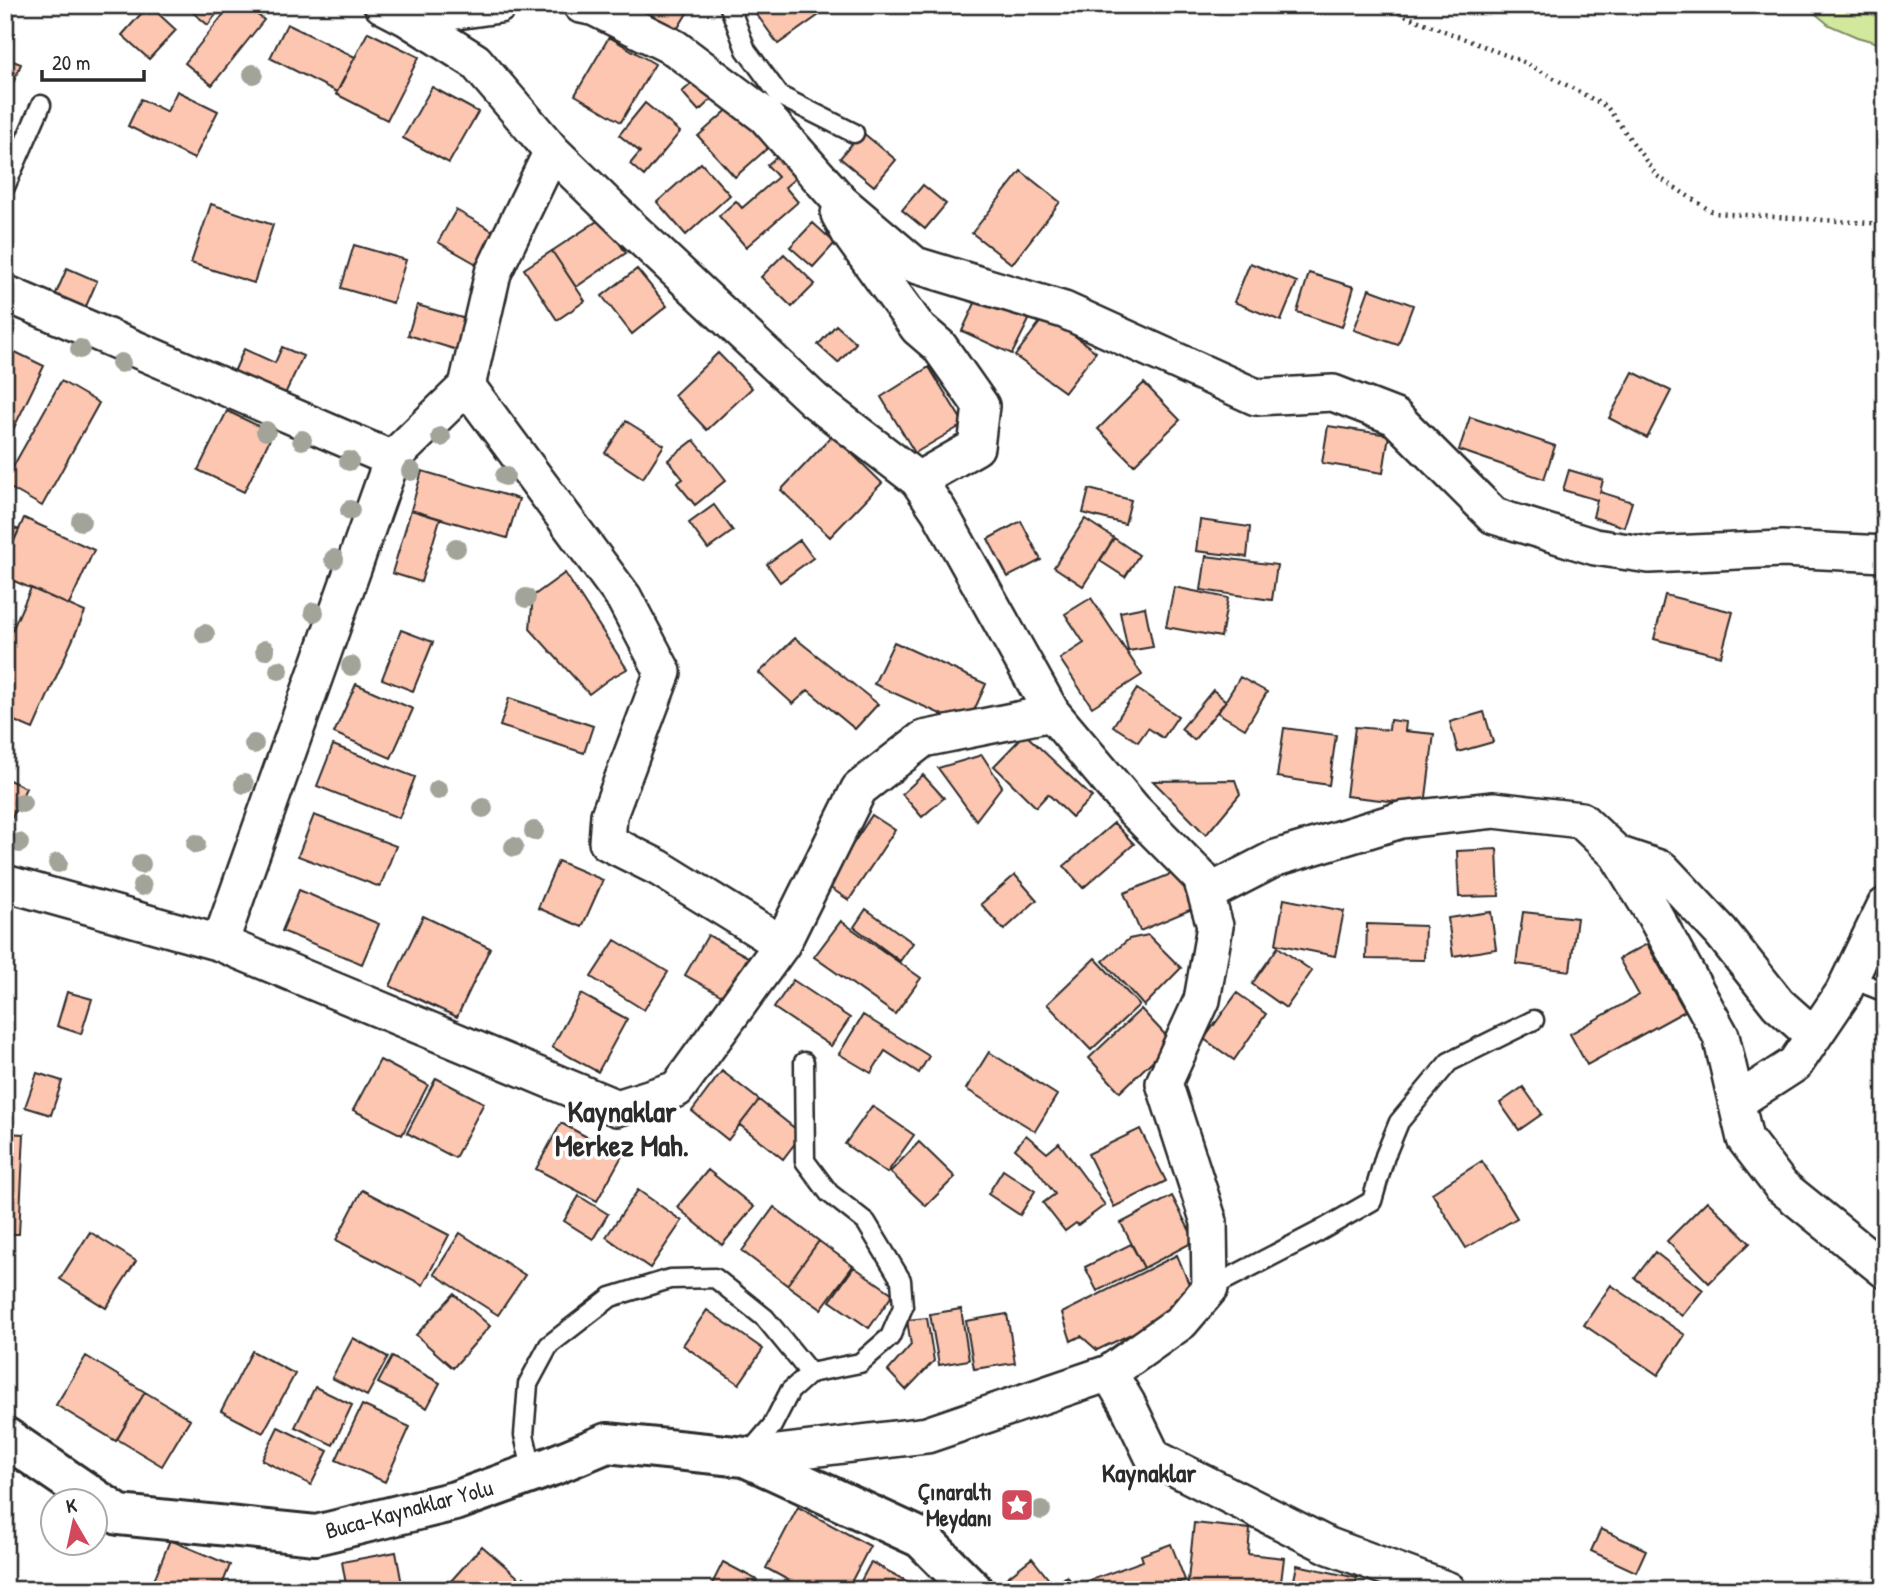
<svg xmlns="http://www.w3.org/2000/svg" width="1890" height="1595" font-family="'Patrick Hand',sans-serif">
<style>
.green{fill:#d2e89c;stroke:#7e8a64;stroke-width:2}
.building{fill:#fdc6b0;stroke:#2b2b2b;stroke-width:2}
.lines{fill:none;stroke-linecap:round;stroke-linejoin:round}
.lane-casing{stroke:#2b2b2b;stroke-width:23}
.street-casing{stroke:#2b2b2b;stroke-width:40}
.secondary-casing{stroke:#2b2b2b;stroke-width:44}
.path{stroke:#2b2b2b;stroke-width:4.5;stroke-dasharray:2 5;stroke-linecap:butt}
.lane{stroke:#fff;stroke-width:18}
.street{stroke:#fff;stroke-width:35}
.secondary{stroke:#fff;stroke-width:38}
.tree{fill:#a2a49a}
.labels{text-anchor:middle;stroke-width:7;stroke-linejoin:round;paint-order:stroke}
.poi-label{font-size:23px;font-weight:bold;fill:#2b2b2b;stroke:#fff;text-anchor:end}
.street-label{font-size:23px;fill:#2b2b2b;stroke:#fff}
.quarter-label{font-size:26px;font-weight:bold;fill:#2b2b2b;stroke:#fff}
.district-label{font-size:30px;font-weight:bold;fill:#2b2b2b;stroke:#fff}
</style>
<rect width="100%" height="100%" fill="#fff"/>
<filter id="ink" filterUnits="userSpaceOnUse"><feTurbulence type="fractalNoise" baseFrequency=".0143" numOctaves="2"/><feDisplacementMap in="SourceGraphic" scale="14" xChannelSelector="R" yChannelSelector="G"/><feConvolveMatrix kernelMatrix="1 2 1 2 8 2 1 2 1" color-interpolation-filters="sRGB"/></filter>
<g filter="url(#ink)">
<!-- green -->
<path class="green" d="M1805,5H1885V45L1857,37L1829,25Z"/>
<!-- building -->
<path class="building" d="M149,5L176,30L149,59L122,35Z
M184,5H223L208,25Z
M231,5H245L264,20L212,85L185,63Z
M645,5H692L673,36L639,15Z
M764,5H827L829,8L778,44L755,12Z
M287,24L355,57L337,92L270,58Z
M368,32L419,57L387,120L336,94Z
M609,37L655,64L621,122L575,95Z
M5,58L21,64L9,93L5,92Z
M702,74L719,92L699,111L682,92Z
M432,87L478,112L449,163L403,138Z
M177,91L218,111L194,159L128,126L141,99L167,112Z
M645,103L680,132L644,176L630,164L640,152L619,135Z
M733,105L770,146L735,177L698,136Z
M862,132L896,160L874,186L840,158Z
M785,150L804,171L785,187L798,202L746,247L719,216L736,201L742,208L778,177L767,165Z
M701,163L730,195L686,235L657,202Z
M1021,171L1060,202L1012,264L972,233Z
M923,185L946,204L925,229L902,210Z
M211,204L273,225L254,283L191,263Z
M456,210L498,234L480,266L438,242Z
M602,218L626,253L576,287L552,251Z
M813,223L835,243L813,267L790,247Z
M354,245L406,260L393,303L341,288Z
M552,251L585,301L557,320L524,269Z
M784,254L815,284L792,307L761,277Z
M1250,263L1297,282L1281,321L1234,302Z
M67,268L97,281L84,311L54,298Z
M637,269L667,306L632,334L602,296Z
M1309,273L1354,287L1342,327L1297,312Z
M983,286L1034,310L1012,354L962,331Z
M1369,289L1413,305L1398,345L1354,330Z
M417,305L476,322L467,353L408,335Z
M1046,314L1096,352L1065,392L1015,356Z
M836,325L856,343L838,363L818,345Z
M5,347L44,366L5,446Z
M282,347L303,356L285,394L234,372L244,349L275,363Z
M718,353L752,388L707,430L674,395Z
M929,367L964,424L915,453L881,397Z
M1633,372L1671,391L1647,438L1609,418Z
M61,381L99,403L42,506L5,485V481Z
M1144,383L1180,420L1134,465L1098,429Z
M227,411L273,433L244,492L198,470Z
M1470,417L1555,446L1544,479L1459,450Z
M626,421L664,445L643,478L605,453Z
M1328,426L1389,435L1383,473L1322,463Z
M833,435L882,483L830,537L781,490Z
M694,440L726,480L695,505L677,483L683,479L668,460Z
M1569,470L1603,480L1600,492L1632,502L1624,527L1593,517L1597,500L1563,490Z
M422,471L519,499L507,538L411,510Z
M1089,489L1131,500L1125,524L1083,513Z
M714,505L733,531L708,549L689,523Z
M411,510L440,519L421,582L392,573Z
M24,518L94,550L69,605L5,577V561Z
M1085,519L1114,538L1083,586L1054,567Z
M1200,520L1250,527L1247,557L1196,551Z
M1021,521L1041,560L1008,577L988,539Z
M5,524L19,530L7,557L5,556Z
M1114,538L1139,555L1125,577L1100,561Z
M800,540L813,558L780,582L767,564Z
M1206,556L1277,565L1272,600L1201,590Z
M565,573L627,669L609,679L589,694L530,629L533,596Z
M1174,587L1228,598L1221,637L1166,627Z
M31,588L85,612L33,729L5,717V694L11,680L5,678V646Z
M1665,595L1733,612L1721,656L1654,639Z
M1091,598L1142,675L1092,707L1060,659L1084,643L1065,614Z
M1145,607L1153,647L1128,651L1120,612Z
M401,630L433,642L413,691L382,679Z
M795,638L878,704L855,729L808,690L793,704L759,673Z
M894,642L986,684L967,726L874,684Z
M1240,677L1267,692L1245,729L1218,713Z
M356,684L413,709L391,758L334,733Z
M1137,689L1178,716L1163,738L1148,728L1138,742L1113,726Z
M1213,690L1226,701L1194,740L1181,729Z
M509,698L593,726L584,753L500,726Z
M1484,712L1493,742L1458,752L1450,722Z
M1390,720L1406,722L1405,731L1434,734L1425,805L1346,796L1355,727L1389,730Z
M1284,728L1336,735L1329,785L1277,777Z
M1025,734L1092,797L1072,817L1048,794L1036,807L994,766Z
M333,745L415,777L399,818L317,786Z
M982,755L1002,786L976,820L938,768Z
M923,775L944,798L922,817L902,794Z
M5,778L26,788L5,832Z
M1235,780L1240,794L1206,835L1153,781Z
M314,815L396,846L380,887L298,856Z
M872,815L895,830L849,900L826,885Z
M1114,823L1134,844L1083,888L1064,866Z
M1497,849L1499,896L1459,897L1457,851Z
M558,861L603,880L582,927L538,908Z
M1188,867L1204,904L1140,931L1124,893Z
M1015,875L1037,900L1004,930L981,904Z
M299,890L379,924L362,964L282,931Z
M1284,899L1344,911L1335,956L1276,944Z
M866,909L913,943L900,961L854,927Z
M1491,912L1496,949L1453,956L1448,918Z
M1523,912L1577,918L1570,971L1516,964Z
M423,916L490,948L457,1017L390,986Z
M841,921L921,978L895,1014L814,957Z
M1367,924L1425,926L1424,960L1366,959Z
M708,935L748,957L724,997L685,975Z
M1148,935L1181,968L1144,1006L1103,961L1129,939Z
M615,940L668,972L644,1010L591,977Z
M1647,944L1685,1011L1587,1065L1570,1034L1639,995L1619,959Z
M1278,947L1312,971L1286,1008L1252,984Z
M1095,958L1139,1005L1091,1050L1047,1004Z
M793,980L850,1018L831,1046L774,1008Z
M67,992L92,999L81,1034L57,1026Z
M1237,993L1266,1014L1234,1060L1204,1039Z
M581,994L627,1019L598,1072L552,1047Z
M1141,1009L1172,1042L1120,1092L1089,1058Z
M863,1015L929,1056L919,1073L885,1051L871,1073L839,1054Z
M989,1052L1057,1095L1035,1131L966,1089Z
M380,1060L428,1085L402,1135L353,1110Z
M722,1071L759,1100L728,1140L692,1111Z
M37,1073L62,1081L51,1115L25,1107Z
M436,1078L484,1103L455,1158L407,1133Z
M1523,1087L1542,1114L1519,1130L1500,1103Z
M759,1100L802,1134L783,1159L740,1125Z
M872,1106L914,1135L887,1173L845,1144Z
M561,1123L622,1156L597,1201L536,1169Z
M1140,1129L1166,1181L1114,1207L1088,1154Z
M5,1133L24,1134L19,1234H5Z
M1026,1135L1047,1153L1059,1143L1105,1205L1078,1225L1076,1223L1065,1231L1043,1203L1055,1194L1033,1165L1015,1149Z
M919,1142L955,1177L926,1206L890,1172Z
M1482,1161L1517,1218L1466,1248L1432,1193Z
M708,1170L754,1207L722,1245L677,1207Z
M1003,1170L1035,1191L1020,1215L988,1194Z
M362,1190L449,1235L423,1285L336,1240Z
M638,1190L682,1221L650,1268L606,1237Z
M579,1196L608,1214L593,1239L564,1221Z
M1172,1196L1195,1241L1144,1268L1121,1223Z
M1707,1201L1750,1243L1709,1283L1667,1241Z
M774,1207L819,1241L787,1285L742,1251Z
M90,1232L136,1261L106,1308L60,1279Z
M460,1233L525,1275L498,1315L434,1274Z
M819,1241L853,1266L821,1309L787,1285Z
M1131,1244L1144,1268L1097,1291L1085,1267Z
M1655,1252L1703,1290L1682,1316L1635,1278Z
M1177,1255L1191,1289L1178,1312L1097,1350L1081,1336L1071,1341L1062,1313Z
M854,1267L893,1294L869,1328L830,1301Z
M1611,1285L1685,1335L1658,1375L1584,1325Z
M454,1294L490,1326L453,1368L416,1335Z
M961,1309L969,1360L939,1365L930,1314Z
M707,1310L763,1349L739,1384L683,1345Z
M1007,1314L1015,1363L974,1369L966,1321Z
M927,1318L934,1361L906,1390L888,1371L911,1345L907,1320Z
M353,1338L388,1357L367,1396L332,1378Z
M252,1351L295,1374L263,1433L221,1411Z
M86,1356L145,1392L116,1441L56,1405Z
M392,1357L440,1383L427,1408L378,1383Z
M315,1387L352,1405L333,1445L295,1427Z
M145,1392L190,1419L162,1466L117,1439Z
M362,1405L410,1427L385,1482L336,1460Z
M278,1427L328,1451L311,1485L262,1460Z
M798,1507L870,1546L847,1590H806L766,1568Z
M1194,1523L1250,1529L1248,1554L1284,1558L1280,1590H1187Z
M1601,1529L1646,1550L1636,1572L1591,1551Z
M170,1540L230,1565L220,1590H150Z
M1171,1544L1185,1580L1158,1590H1088L1085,1582L1143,1561L1141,1555Z
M482,1546L519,1578L508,1590H459L450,1582Z
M396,1552L403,1590H347L342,1562Z
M1032,1558L1054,1586L1067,1576L1077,1590H1006L1000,1583Z
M723,1562L757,1580L752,1590H709Z
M871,1562L923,1590H856Z
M1297,1565L1357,1578L1355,1590H1292Z
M524,1577L542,1590H515Z"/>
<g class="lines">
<defs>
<path id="lane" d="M729,5L746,50L780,96L854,133
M5,187L41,105
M1850,978L1885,992
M1210,1288L1318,1232L1372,1201L1385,1156L1399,1122L1449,1062L1534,1020
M748,1454L772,1426L790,1391L810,1373L860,1363L890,1337L903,1307L901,1280L866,1222L829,1193L805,1161L804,1062
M533,1473L524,1435L528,1384L549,1345L611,1297L670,1279L715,1278L765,1318L810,1373"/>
<path id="street" d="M382,5L407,18L475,61L552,151L632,229L814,400L918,480L939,511L1052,713L1133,809L1201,878L1215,926L1202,1000L1164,1083L1209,1222L1210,1288L1181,1322L1109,1373
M581,5L595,8L675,48L765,116L841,202L915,265L1064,310L1256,397L1333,393L1395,417L1494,516L1595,547L1649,555L1782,549L1885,554
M407,18L499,5
M839,214L850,234L918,328L939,346L981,406L976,447L918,480
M5,293L392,459
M467,386L624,598L663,672L609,815L607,842L659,868L782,944
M1617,854L1662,869L1721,932L1778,1004L1814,1036
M5,883L220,943L617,1108L677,1089L782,944L859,789L923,739L1052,713
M1206,894L1276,858L1401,820L1494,810L1581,820L1617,854L1655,916L1721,1036L1745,1139L1781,1186L1885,1270
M220,943L392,459L467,386L493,273L552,151
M1736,1102L1795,1064L1843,993L1885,906
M745,1457L927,1435L1109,1373L1127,1403L1153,1457L1329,1546L1448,1590"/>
<path id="secondary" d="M5,1437L119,1515L316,1535L455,1501L552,1466L607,1443L745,1457L921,1538L973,1590"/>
</defs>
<!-- lane casing -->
<use href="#lane" class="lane-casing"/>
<!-- street casing -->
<use href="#street" class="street-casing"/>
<!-- secondary casing -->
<use href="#secondary" class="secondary-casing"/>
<!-- path -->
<path class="path" d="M1387,5L1396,12L1526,63L1607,107L1657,176L1714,213L1885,224"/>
<!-- lane -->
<use href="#lane" class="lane"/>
<!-- street -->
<use href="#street" class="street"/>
<!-- secondary -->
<use href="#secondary" class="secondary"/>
</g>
<!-- trees -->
<g class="tree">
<circle cx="253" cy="74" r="10"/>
<circle cx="80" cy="349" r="10"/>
<circle cx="121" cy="363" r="10"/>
<circle cx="266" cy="431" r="10"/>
<circle cx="441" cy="437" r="10"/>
<circle cx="302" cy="440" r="10"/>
<circle cx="349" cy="461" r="10"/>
<circle cx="411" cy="471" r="10"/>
<circle cx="505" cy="476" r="10"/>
<circle cx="350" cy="510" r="10"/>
<circle cx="81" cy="521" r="10"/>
<circle cx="456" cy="548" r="10"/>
<circle cx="334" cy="559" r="10"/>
<circle cx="526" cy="598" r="10"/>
<circle cx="314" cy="612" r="10"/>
<circle cx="205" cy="634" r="10"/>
<circle cx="265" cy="650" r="10"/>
<circle cx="351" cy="666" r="10"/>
<circle cx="279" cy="670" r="10"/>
<circle cx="254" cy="744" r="10"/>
<circle cx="244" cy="784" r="10"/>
<circle cx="438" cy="790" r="10"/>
<circle cx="22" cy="803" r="10"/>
<circle cx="483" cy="808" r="10"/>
<circle cx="534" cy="831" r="10"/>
<circle cx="19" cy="843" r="10"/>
<circle cx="196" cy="844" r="10"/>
<circle cx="514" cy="847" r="10"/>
<circle cx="58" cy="863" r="10"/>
<circle cx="141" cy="864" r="10"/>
<circle cx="142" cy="886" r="10"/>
<circle cx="1041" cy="1510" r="10"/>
</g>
</g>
<!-- icons -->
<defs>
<symbol id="sight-square" viewBox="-11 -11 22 22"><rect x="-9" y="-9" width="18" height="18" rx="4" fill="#d1495b" stroke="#fff"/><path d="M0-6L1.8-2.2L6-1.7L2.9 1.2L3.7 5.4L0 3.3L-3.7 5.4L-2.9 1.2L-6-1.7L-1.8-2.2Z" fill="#fff"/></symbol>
</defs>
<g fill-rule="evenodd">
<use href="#sight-square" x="998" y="1486" width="38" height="38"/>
</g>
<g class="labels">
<!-- poi labels -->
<g class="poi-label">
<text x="992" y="1500">Çınaraltı<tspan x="992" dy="26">Meydanı</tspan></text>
</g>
<!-- street labels -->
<g class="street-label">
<text transform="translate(409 1509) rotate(-15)" y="8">Buca-Kaynaklar Yolu</text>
</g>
<!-- quarter labels -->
<g class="quarter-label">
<text x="1149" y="1482">Kaynaklar</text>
</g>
<!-- district labels -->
<g class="district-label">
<text x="622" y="1122">Kaynaklar<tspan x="622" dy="34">Merkez Mah.</tspan></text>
</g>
</g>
<!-- margin -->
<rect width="1890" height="1595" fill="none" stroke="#fff" stroke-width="28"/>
<rect x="14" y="14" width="1862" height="1567" fill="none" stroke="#2b2b2b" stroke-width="2.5" filter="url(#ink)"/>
<!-- north arrow -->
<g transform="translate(74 1522) rotate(351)"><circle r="33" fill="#ffffff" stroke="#aaaaaa" stroke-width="2"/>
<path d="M0-5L12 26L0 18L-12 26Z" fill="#d1495b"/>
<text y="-10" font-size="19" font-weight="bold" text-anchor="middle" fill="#2b2b2b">K</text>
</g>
<!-- scale -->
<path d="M42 70v10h102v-10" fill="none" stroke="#2b2b2b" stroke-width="3.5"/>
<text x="52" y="70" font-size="21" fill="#2b2b2b" stroke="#ffffff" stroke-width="5" paint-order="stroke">20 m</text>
</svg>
